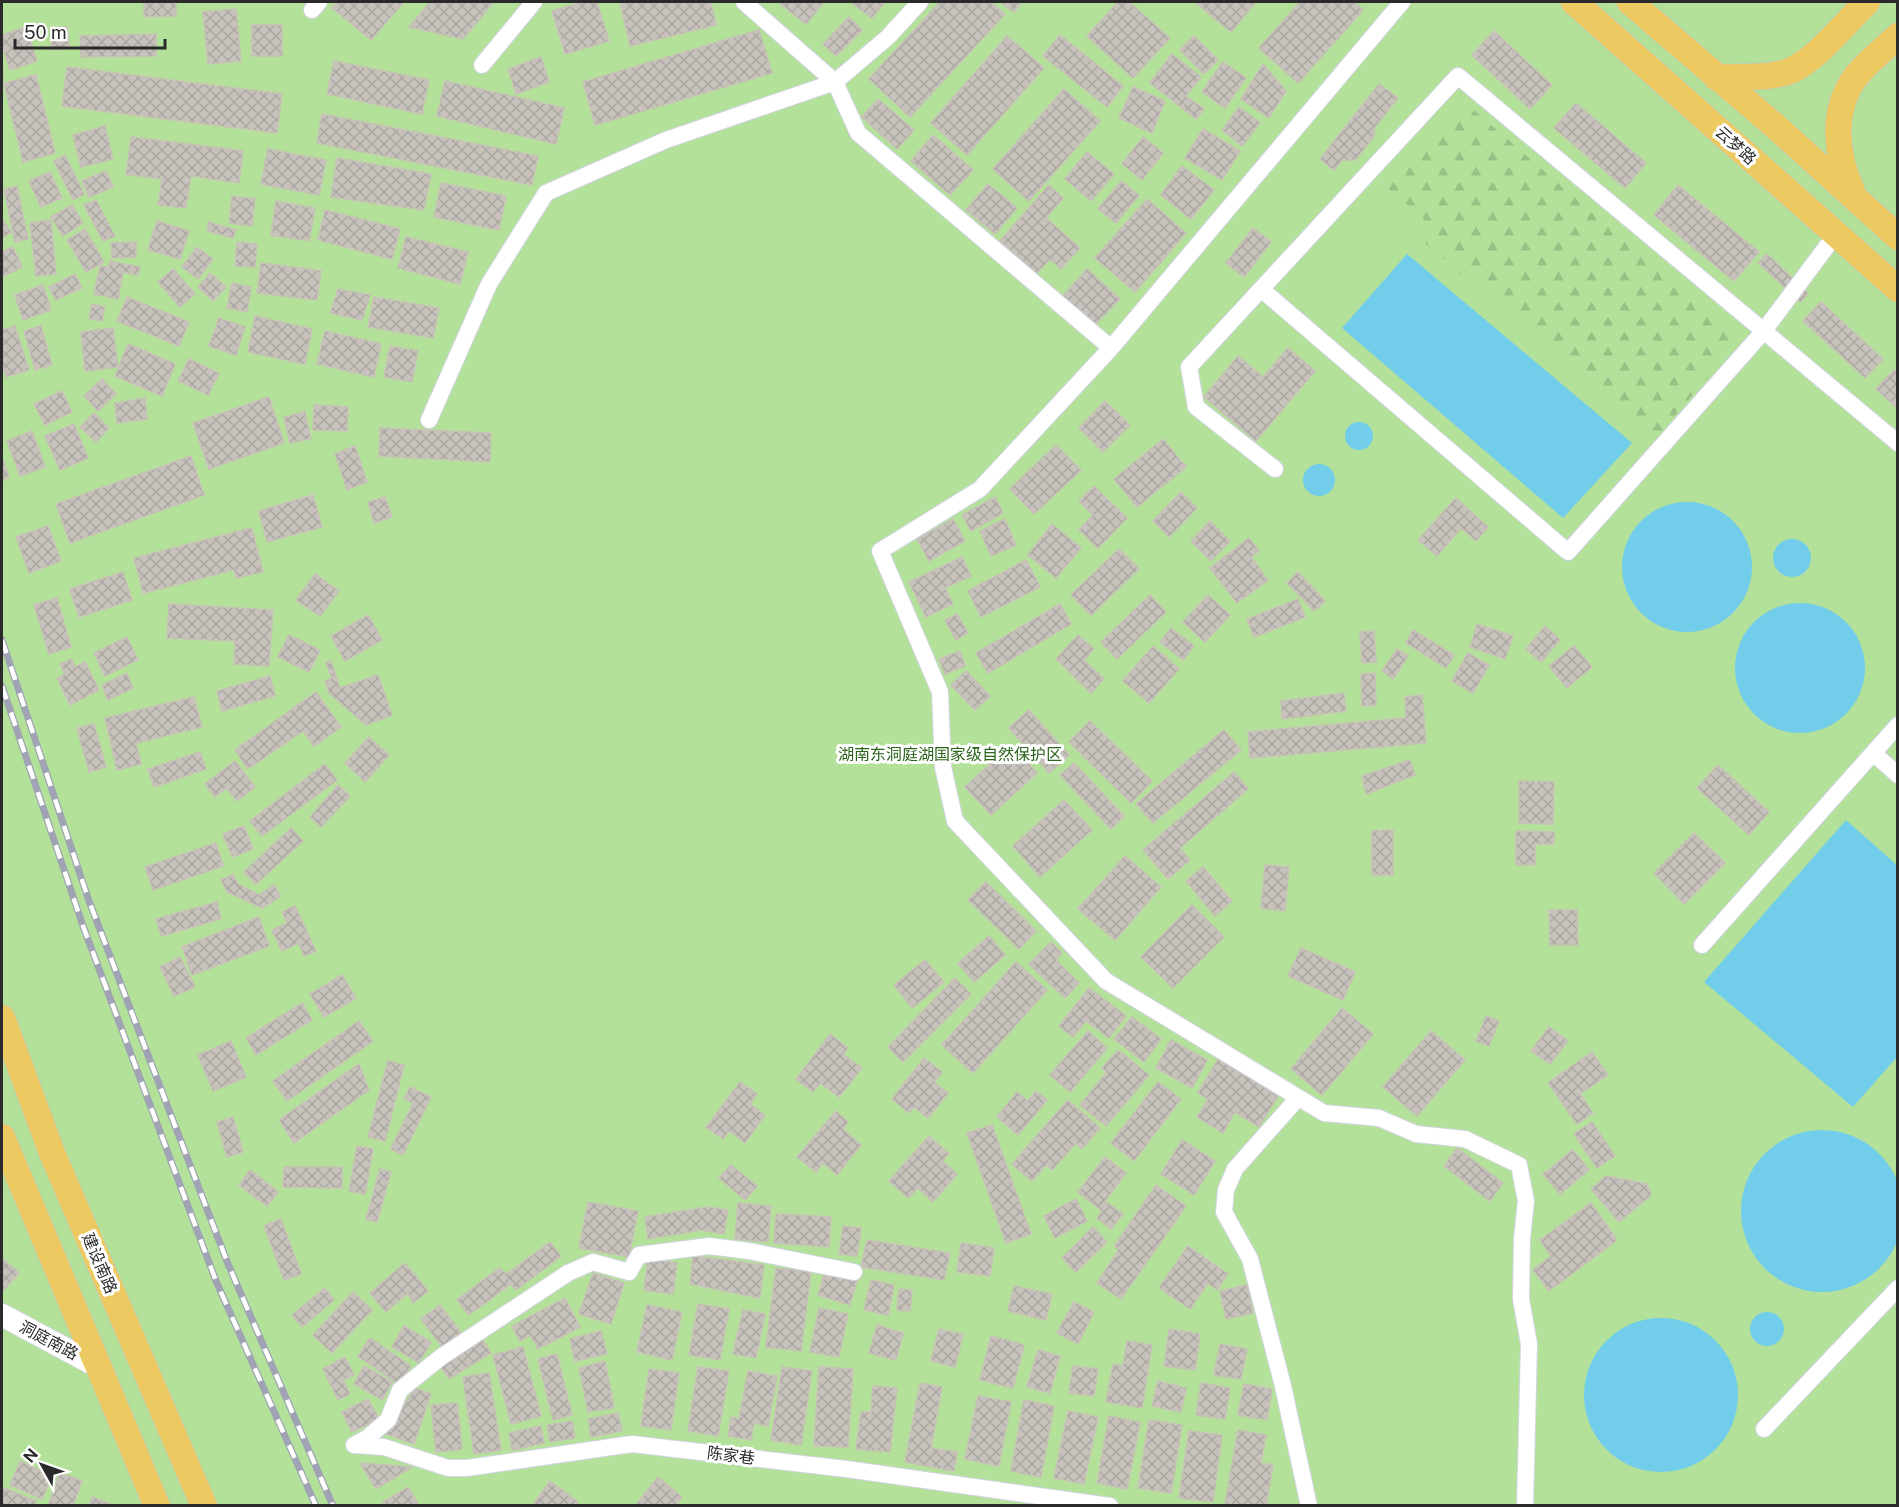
<svg xmlns="http://www.w3.org/2000/svg" width="1899" height="1507" font-family="'Public Sans','Noto Sans SC',sans-serif">
<style>
.grass{fill:#b3e19a}
.forest{fill:url(#forest-firs)}
.water{fill:#72cdeb}
.building{fill:url(#building-cross-hatch);stroke:#c7c1b6;stroke-width:1.5}
.lines{fill:none;stroke-linecap:round;stroke-linejoin:round}
.street-casing{stroke:#d2d5e2;stroke-width:18}
.secondary-casing{stroke:#d2d5e2;stroke-width:24}
.primary-casing{stroke:#c3c3c3;stroke-width:27}
.street{stroke:#fff;stroke-width:16}
.secondary{stroke:#fff;stroke-width:22}
.primary{stroke:#edca61;stroke-width:26}
.rail-casing{stroke:#9fa3b4;stroke-width:7}
.rail{stroke:#fff;stroke-width:4.5;stroke-dasharray:14;stroke-linecap:butt}
.labels{text-anchor:middle;stroke-width:6;stroke-linejoin:round;paint-order:stroke}
.street-label{font-size:16px;fill:#2a2a2a;stroke:#fff}
.park-label{font-size:16px;fill:#2c651c;stroke:#fff}
</style>
<defs>
<pattern id="forest-firs" width="22" height="20" patternUnits="userSpaceOnUse" patternTransform="scale(1.5)"><rect width="22" height="20" fill="#b3e19a"/><path d="M5 1l3.5 6h-7zM16 11l3.5 6h-7z" fill="#9ac185"/></pattern>
<pattern id="building-cross-hatch" width="8" height="8" patternUnits="userSpaceOnUse" patternTransform="scale(1.5)"><rect width="8" height="8" fill="#c7c2bc"/><path d="M0 0l8 8M0 8l8-8" fill="none" stroke="#aba7a2"/></pattern>
</defs>
<rect width="100%" height="100%" fill="#ece5dc"/>
<!-- grass -->
<path class="grass" d="M2,2H1897V1505L2,1506Z"/>
<!-- forest -->
<path class="forest" d="M1462,100L1740,340L1654,440L1420,239L1424,219L1387,188Z"/>
<!-- water -->
<path class="water" d="M1407,254L1632,443L1563,518L1342,328Z
M1345 436a14 14 0 1 1 28 0a14 14 0 1 1-28 0Z
M1303 480a16 16 0 1 1 32 0a16 16 0 1 1-32 0Z
M1622 567a65 65 0 1 1 130 0a65 65 0 1 1-130 0Z
M1773 558a19 19 0 1 1 38 0a19 19 0 1 1-38 0Z
M1735 668a65 65 0 1 1 130 0a65 65 0 1 1-130 0Z
M1846,820L1898,866L1897,1057L1853,1107L1704,982Z
M1741 1211a81 81 0 1 1 162 0a81 81 0 1 1-162 0Z
M1750 1329a17 17 0 1 1 34 0a17 17 0 1 1-34 0Z
M1584 1395a77 77 0 1 1 154 0a77 77 0 1 1-154 0Z"/>
<!-- building -->
<path class="building" d="M144,2H176V16L144,17Z
M337,2H404L371,40L332,8Z
M430,2H494L463,39L409,27Z
M583,2H597L609,41L565,54L552,11Z
M620,2H711L716,25L630,46Z
M778,2H824L806,24Z
M850,2H885L872,18Z
M940,2H991L1005,14L910,117L869,79Z
M1000,2H1022L1014,12Z
M1118,2H1129L1170,38L1133,78L1087,36Z
M1199,2H1256L1231,32L1197,4Z
M1300,2H1354L1363,10L1298,83L1259,48Z
M236,9L241,61L208,64L203,12Z
M849,17L862,30L836,56L823,44Z
M252,25H282V56H252Z
M26,27L37,61L10,70L2,45V35Z
M67,27L69,48L52,50L50,28Z
M759,30L772,73L595,125L583,82Z
M1494,31L1552,85L1530,109L1472,55Z
M156,34V56L81,57L80,36Z
M1060,35L1123,86L1107,107L1043,56Z
M1007,36L1044,68L967,155L931,123Z
M1194,36L1218,60L1204,74L1180,50Z
M1172,54L1201,77L1186,96L1204,109L1196,119L1150,83Z
M541,57L549,82L516,94L508,69Z
M334,61L429,80L422,114L327,94Z
M1223,62L1246,78L1225,108L1202,92Z
M1263,64L1286,91L1269,118L1241,99Z
M2,66H3L2,121Z
M67,67L282,94L277,133L62,106Z
M36,75L55,153L23,162L4,83Z
M445,81L564,108L556,144L437,116Z
M1379,84L1398,98L1375,127L1373,138L1355,160H1342L1334,170L1320,159Z
M1133,87L1165,101L1152,133L1119,118Z
M1064,89L1100,121L1029,201L993,169Z
M878,99L914,130L897,149L862,117Z
M1576,103L1646,163L1625,188L1554,128Z
M1239,107L1260,123L1242,146L1222,130Z
M322,114L538,156L532,185L317,143Z
M105,126L113,159L81,167L73,135Z
M1203,129L1240,151L1222,180L1185,158Z
M933,135L973,170L950,195L911,161Z
M131,137L243,151L239,183L191,176L186,208L158,205L162,179L126,174Z
M1143,137L1163,153L1142,180L1122,164Z
M268,149L326,160L319,195L261,184Z
M1087,152L1114,174L1091,201L1065,179Z
M65,155L84,194L73,200L54,161Z
M337,158L431,174L424,210L331,197Z
M1182,166L1214,190L1191,219L1161,195Z
M106,171L113,187L89,197L82,181Z
M50,172L62,198L41,207L29,181Z
M1121,181L1139,195L1116,223L1098,209Z
M441,183L506,196L499,230L434,217Z
M988,184L1017,208L995,234L966,210Z
M1049,185L1063,198L1046,218L1080,248L1061,269L1050,259L1037,273L1000,241Z
M1678,185L1759,252L1734,281L1654,215Z
M17,186L28,239L15,242L4,189Z
M232,196L255,199L252,226L229,223Z
M1147,199L1186,233L1135,292L1095,258Z
M96,200L115,236L103,241L84,205Z
M276,201L315,208L309,241L271,235Z
M72,205L83,223L63,236L51,217Z
M325,210L400,229L392,259L318,240Z
M2,219L11,232L2,238Z
M51,220L56,274L36,276L30,223Z
M157,221L189,231L180,259L148,250Z
M209,222L236,230L233,238L207,231Z
M1253,228L1271,242L1244,277L1226,263Z
M85,229L104,262L86,272L67,240Z
M406,237L468,252L460,284L398,268Z
M136,242V257L112,258L111,243Z
M237,242L257,244L255,267L235,266Z
M13,247L22,267L2,277V252Z
M197,247L213,259L198,279L182,267Z
M1767,254L1808,293L1801,302L1758,263Z
M110,261L140,267L138,275L123,272L118,299L94,294L100,266L108,267Z
M261,263L321,271L317,300L257,293Z
M173,269L195,294L180,307L158,282Z
M1087,269L1120,299L1095,325L1063,296Z
M210,273L226,287L213,301L198,287Z
M75,274L82,288L56,300L49,287Z
M232,283L251,287L247,312L227,308Z
M43,285L51,310L23,320L15,295Z
M338,289L370,295L362,320L330,313Z
M127,297L189,322L179,346L117,321Z
M374,297L439,308L433,338L368,327Z
M1821,302L1883,359L1865,378L1803,321Z
M92,304L105,307L102,321L89,319Z
M255,316L312,329L305,364L248,352Z
M219,318L245,327L236,355L209,346Z
M15,326L29,370L6,377L2,362V330Z
M41,326L52,365L35,370L24,331Z
M113,328L118,367L85,371L81,332Z
M325,331L381,344L374,377L317,364Z
M128,344L175,364L162,396L115,376Z
M390,346L418,351L412,382L384,377Z
M1288,348L1315,371L1256,441L1204,397L1238,356L1263,377Z
M189,359L219,373L208,395L178,381Z
M1894,370L1898,373V409L1876,389Z
M102,379L116,394L98,411L84,396Z
M62,391L72,412L45,425L34,404Z
M269,397L284,443L209,469L193,423Z
M145,398L147,419L117,423L115,403Z
M1105,401L1130,425L1103,452L1079,428Z
M314,405L348,407L347,431L313,430Z
M305,412L311,439L290,443L284,417Z
M94,413L109,428L96,442L80,427Z
M74,424L88,458L60,470L45,436Z
M380,428L491,433L490,462L379,456Z
M32,431L45,467L20,476L7,441Z
M1163,439L1186,467L1137,507L1114,479Z
M1056,445L1081,470L1034,514L1010,489Z
M355,446L367,482L347,490L335,454Z
M191,456L204,495L70,543L56,504Z
M2,457L9,477L2,480Z
M1094,486L1127,518L1098,548L1079,530L1093,515L1079,501Z
M1181,492L1197,508L1169,537L1153,521Z
M313,495L322,527L267,542L259,511Z
M385,497L392,517L374,523L368,502Z
M995,497L1003,513L971,531L962,515Z
M1456,498L1488,527L1476,541L1461,528L1437,556L1418,540Z
M953,519L965,541L929,561L917,539Z
M1005,519L1016,545L991,556L980,531Z
M1210,521L1230,541L1211,561L1191,541Z
M1052,524L1081,548L1056,578L1028,555Z
M48,526L61,561L29,573L16,537Z
M252,528L263,572L236,578L234,570L143,593L134,558Z
M1249,538L1259,551L1251,557L1268,580L1237,603L1210,568Z
M1119,549L1139,569L1091,615L1071,595Z
M962,557L971,576L945,588L953,604L926,617L909,582Z
M1026,560L1040,587L981,617L968,591Z
M123,572L132,600L79,617L70,589Z
M1298,572L1325,601L1314,611L1287,583Z
M315,574L339,591L320,616L296,600Z
M1150,595L1166,612L1117,659L1101,642Z
M1208,595L1230,615L1205,642L1183,622Z
M57,598L71,647L49,654L34,605Z
M1298,599L1305,617L1254,637L1247,619Z
M169,604L273,610L269,666L234,664L235,641L167,638Z
M1060,604L1071,624L988,673L976,653Z
M957,614L968,633L956,640L945,620Z
M368,615L382,640L345,661L331,636Z
M1477,624L1513,636L1505,659L1470,647Z
M1545,626L1560,640L1541,662L1526,649Z
M1171,628L1194,646L1183,660L1160,642Z
M1413,630L1454,655L1446,668L1406,643Z
M1374,631L1376,662L1362,663L1360,632Z
M289,635L320,650L309,672L278,657Z
M1078,635L1094,649L1084,660L1104,679L1091,693L1056,659Z
M127,637L138,660L105,676L94,653Z
M1153,646L1179,669L1149,703L1123,681Z
M1574,646L1592,667L1567,688L1549,666Z
M1397,649L1408,656L1393,679L1382,671Z
M960,651L965,666L945,674L939,659Z
M1468,653L1489,665L1473,693L1452,681Z
M71,659L75,667L85,662L99,690L70,705L57,678L65,674L60,664Z
M331,661L340,688L378,675L392,715L366,725L329,693L325,681L332,678L326,663Z
M966,671L990,696L975,710L951,685Z
M127,673L133,688L108,700L102,685Z
M1375,673L1376,705L1362,706L1361,674Z
M270,676L275,696L222,711L217,691Z
M316,692L341,727L314,746L303,731L248,769L235,750Z
M1344,693L1346,711L1282,719L1281,701Z
M1422,695L1426,743L1250,758L1248,732L1406,718L1405,697Z
M194,697L202,727L136,743L141,764L117,770L105,718Z
M1029,710L1069,755L1049,773L1009,728Z
M1090,721L1152,781L1131,803L1069,742Z
M94,724L106,767L89,772L77,728Z
M1224,730L1241,750L1153,823L1136,804Z
M369,737L389,755L365,782L345,763Z
M1011,745L1037,773L991,815L965,787Z
M200,752L206,769L154,787L148,769Z
M1410,760L1415,775L1366,794L1362,776Z
M235,761L255,787L237,801L226,788L215,797L205,784Z
M1074,763L1124,816L1111,829L1060,775Z
M325,764L337,780L262,836L250,821Z
M1718,765L1769,812L1749,835L1697,788Z
M1234,772L1248,789L1180,848L1190,860L1168,879L1143,850Z
M1519,781L1554,782L1553,824L1519,823Z
M338,785L350,796L321,827L310,817Z
M1064,800L1092,830L1040,877L1013,846Z
M244,826L253,849L232,857L223,834Z
M291,828L303,841L256,884L244,872Z
M1393,830V875H1372V831Z
M1516,831L1554,832V844H1535V865H1516Z
M1694,833L1725,863L1684,904L1654,873Z
M216,843L223,866L153,890L145,867Z
M1125,856L1161,887L1115,940L1078,909Z
M1265,865L1289,867L1285,911L1261,908Z
M1203,867L1232,901L1215,916L1186,881Z
M233,874L238,884L259,895L274,885L281,896L262,908L227,892L221,880Z
M986,882L1036,931L1019,949L968,900Z
M217,902L221,919L161,936L156,919Z
M1192,905L1224,937L1173,988L1141,957Z
M295,906L316,951L304,956L299,943L282,951L272,930L287,923L282,912Z
M1549,910H1577L1578,945H1550Z
M259,917L269,946L192,975L182,947Z
M989,936L1005,955L974,982L958,963Z
M1051,942L1062,953L1056,960L1079,983L1065,998L1029,964Z
M1301,948L1355,972L1343,1000L1288,976Z
M180,957L195,987L174,996L160,967Z
M925,960L944,982L912,1008L894,985Z
M1016,962L1047,990L973,1073L942,1045Z
M342,975L356,998L324,1017L310,994Z
M955,978L971,994L903,1062L888,1047Z
M1089,988L1126,1016L1109,1038L1086,1021L1073,1037L1059,1026Z
M302,1003L312,1020L256,1055L246,1038Z
M1342,1008L1373,1034L1322,1095L1291,1069Z
M1486,1016L1499,1021L1489,1046L1476,1041Z
M1132,1017L1161,1039L1144,1062L1114,1039Z
M359,1021L373,1041L287,1101L273,1081Z
M1549,1027L1568,1041L1550,1064L1531,1051Z
M1088,1031L1107,1048L1070,1092L1050,1075Z
M1431,1031L1465,1060L1417,1116L1383,1087Z
M830,1034L848,1048L843,1054L862,1068L839,1097L820,1083L813,1092L796,1079Z
M1171,1040L1207,1060L1192,1088L1156,1068Z
M231,1041L246,1077L213,1091L198,1055Z
M1118,1050L1149,1075L1106,1126L1080,1105L1107,1072L1102,1068Z
M1592,1052L1608,1075L1580,1094L1593,1113L1577,1124L1548,1083Z
M924,1058L942,1072L934,1082L948,1093L928,1118L914,1107L909,1113L892,1099Z
M1218,1059L1278,1096L1259,1127L1235,1112L1223,1133L1197,1117L1208,1099L1198,1093Z
M388,1061L404,1065L385,1141L368,1137Z
M359,1064L369,1090L294,1143L279,1120Z
M740,1082L757,1094L750,1104L765,1115L745,1143L729,1131L723,1139L706,1127Z
M1158,1082L1181,1099L1134,1161L1111,1143Z
M410,1087L431,1097L403,1155L391,1149L413,1103L404,1099Z
M1036,1091L1047,1100L1018,1135L997,1117L1017,1092L1028,1101Z
M1068,1100L1100,1128L1082,1149L1076,1143L1052,1170L1046,1165L1032,1181L1012,1164Z
M836,1111L848,1122L843,1129L861,1145L837,1175L823,1163L816,1172L797,1157Z
M233,1117L243,1152L227,1157L217,1122Z
M1592,1122L1615,1156L1597,1168L1574,1134Z
M992,1125L1031,1234L1006,1243L967,1133Z
M929,1136L949,1154L942,1161L957,1174L933,1202L918,1188L908,1198L889,1181Z
M1182,1140L1215,1161L1194,1195L1161,1174Z
M357,1146L373,1149L365,1194L349,1191Z
M1457,1148L1503,1183L1490,1201L1444,1166Z
M1573,1150L1589,1170L1560,1194L1543,1174Z
M1105,1157L1126,1173L1105,1201L1123,1214L1111,1229L1097,1218L1102,1211L1078,1192Z
M731,1165L757,1186L745,1200L719,1178Z
M284,1167H342V1188L283,1187Z
M380,1169L391,1172L377,1222L366,1219Z
M250,1170L278,1192L267,1206L239,1185Z
M1606,1176L1647,1184L1651,1195L1619,1222L1591,1189Z
M1156,1185L1186,1206L1121,1299L1097,1283L1118,1251L1115,1245Z
M1076,1199L1087,1221L1055,1238L1044,1216Z
M588,1202L638,1211L629,1257L579,1248Z
M738,1203L771,1206L768,1242L735,1239Z
M1591,1203L1617,1240L1549,1291L1533,1270L1551,1256L1540,1240Z
M707,1207L728,1210L724,1234L701,1230L648,1239L645,1217Z
M776,1214L831,1217L829,1247L774,1243Z
M281,1219L301,1274L284,1280L264,1226Z
M843,1226L861,1228L857,1256L839,1254Z
M1093,1227L1107,1242L1076,1272L1062,1258Z
M867,1240L950,1253L944,1280L861,1267Z
M550,1242L561,1256L516,1290L511,1284L469,1315L457,1300L499,1268L507,1274Z
M961,1243L994,1248L990,1276L957,1272Z
M1188,1246L1228,1274L1217,1290L1208,1283L1190,1309L1159,1288Z
M693,1256L764,1265L760,1298L690,1284Z
M2,1258L19,1273L3,1291L2,1290Z
M648,1259L677,1263L673,1294L644,1290Z
M405,1263L428,1291L413,1303L408,1293L386,1312L370,1293Z
M776,1268L811,1272L801,1351L766,1347Z
M825,1272L857,1281L850,1305L818,1295Z
M593,1273L624,1283L611,1324L579,1314Z
M871,1280L894,1285L888,1315L864,1310Z
M1247,1285L1253,1313L1226,1319L1220,1291Z
M1014,1286L1052,1294L1046,1320L1008,1311Z
M325,1288L334,1300L302,1327L292,1315Z
M899,1289L912,1290L910,1311L897,1310Z
M353,1292L372,1310L332,1353L313,1335Z
M565,1298L580,1327L538,1349L530,1335L520,1341L512,1326Z
M1074,1302L1094,1312L1078,1344L1057,1333Z
M698,1304L729,1309L720,1360L689,1355Z
M440,1305L461,1333L442,1347L421,1319Z
M647,1305L682,1312L672,1360L637,1352Z
M819,1308L848,1314L839,1357L810,1352Z
M743,1310L765,1314L756,1358L733,1354Z
M877,1325L903,1333L896,1360L869,1353Z
M404,1326L431,1342L419,1363L392,1347Z
M939,1329L963,1334L955,1367L931,1361Z
M1169,1329L1200,1334L1195,1370L1164,1366Z
M601,1331L607,1354L575,1361L570,1339Z
M991,1336L1024,1345L1013,1388L980,1380Z
M370,1338L411,1366L398,1384L358,1356Z
M483,1340L491,1353L449,1379L441,1367Z
M1127,1341L1152,1345L1142,1408L1106,1402L1113,1364L1123,1366Z
M1220,1344L1247,1349L1241,1379L1214,1375Z
M523,1347L541,1416L511,1424L493,1355Z
M1038,1350L1060,1356L1050,1393L1027,1387Z
M557,1354L572,1415L553,1420L538,1359Z
M345,1357L354,1375L343,1380L350,1394L338,1400L323,1369Z
M605,1361L614,1408L588,1412L579,1368Z
M364,1366L392,1382L382,1400L354,1384Z
M1073,1366L1098,1369L1094,1396L1069,1393Z
M698,1367L729,1371L718,1436L688,1431Z
M782,1367L812,1371L801,1445L771,1440Z
M819,1367L853,1369L848,1447L814,1446Z
M649,1369L679,1373L671,1430L641,1426Z
M748,1371L777,1376L768,1426L754,1423L751,1440L728,1436L731,1417L739,1419Z
M489,1373L501,1450L474,1454L463,1377Z
M1158,1381L1186,1388L1181,1412L1152,1406Z
M920,1383L942,1387L931,1448L957,1452L954,1471L905,1462Z
M1201,1383L1230,1388L1225,1419L1196,1415Z
M1244,1384L1272,1389L1267,1420L1238,1415Z
M873,1386L897,1388L890,1452L856,1449L861,1412H871Z
M415,1388L431,1394L414,1444L386,1434Z
M978,1396L1011,1402L999,1466L965,1459Z
M368,1399L379,1419L352,1432L342,1412Z
M1024,1400L1054,1406L1041,1477L1011,1471Z
M457,1403L462,1449L436,1452L431,1405Z
M1068,1411L1098,1417L1084,1484L1054,1478Z
M618,1413L622,1431L591,1437L588,1419Z
M1109,1416L1140,1422L1127,1489L1097,1483Z
M1149,1420L1182,1425L1171,1493L1138,1488Z
M572,1421L575,1438L550,1442L547,1425Z
M541,1426L544,1443L512,1450L509,1433Z
M1238,1430L1266,1435L1261,1463L1273,1465L1266,1506L1225,1504Z
M1189,1431L1222,1435L1213,1502L1179,1498Z
M20,1461L52,1476L42,1499L10,1485Z
M360,1463L412,1467L376,1489Z
M60,1473L82,1481L73,1506H48Z
M658,1477L682,1497L675,1506H635Z
M550,1481L578,1502L576,1506H532Z
M2,1487L36,1501L34,1506H2Z
M408,1487L419,1506H385L383,1502Z
M92,1497L116,1506H89Z"/>
<g class="lines">
<defs>
<path id="street" d="M744,2L835,82L858,133L1111,348
M1402,2L1111,348L980,489L880,551L940,692L943,767L955,821L1106,981L1324,1113L1379,1118L1416,1134L1465,1139L1519,1165L1526,1201L1522,1238L1521,1299L1529,1344L1525,1506
M312,10L319,2
M482,65L534,2
M1261,289L1568,552L1763,332L1836,234
M429,420L489,284L546,193L666,140L835,82L888,37L920,2
M1275,469L1196,407L1189,367L1458,76L1898,443
M1873,753L1898,775
M1702,945L1898,725
M1298,1098L1235,1169L1226,1190L1224,1212L1250,1259L1283,1386L1309,1506
M1764,1429L1898,1288
M354,1445L384,1447L448,1468H467L632,1444L846,1469L1110,1506
M354,1445L367,1438L388,1420L400,1390L441,1357L568,1273L593,1262L629,1272L639,1255L709,1246L749,1251L854,1272"/>
<path id="secondary" d="M2,1315L97,1366"/>
<path id="primary" d="M1574,2L1898,289
M1630,2L1775,126L1898,237
M1717,78C1741,76 1764,79 1787,72C1813,64 1847,21 1867,2
M1852,191C1836,156 1831,113 1854,79C1866,63 1884,49 1898,36
M2,1018L52,1153L204,1506
M2,1137L157,1506"/>
</defs>
<!-- street casing -->
<use href="#street" class="street-casing"/>
<!-- secondary casing -->
<use href="#secondary" class="secondary-casing"/>
<!-- primary casing -->
<use href="#primary" class="primary-casing"/>
<!-- street -->
<use href="#street" class="street"/>
<!-- secondary -->
<use href="#secondary" class="secondary"/>
<!-- primary -->
<use href="#primary" class="primary"/>
<defs>
<path id="rail" d="M2,640L89,901L228,1264L333,1506
M2,686L83,926L216,1281L316,1506"/>
</defs>
<!-- rail casing -->
<use href="#rail" class="rail-casing"/>
<!-- rail -->
<use href="#rail" class="rail"/>
</g>
<g class="labels">
<!-- street labels -->
<g class="street-label">
<text transform="translate(1736 145) rotate(42)" y="6">云梦路</text>
<text transform="translate(100 1263) rotate(67)" y="6">建设南路</text>
<text transform="translate(49 1340) rotate(28)" y="6">洞庭南路</text>
<text transform="translate(731 1455) rotate(7)" y="6">陈家巷</text>
</g>
<!-- park labels -->
<g class="park-label">
<text x="950" y="760">湖南东洞庭湖国家级自然保护区</text>
</g>
</g>
<!-- border -->
<rect width="1899" height="1507" fill="none" stroke="#2a2a2a" stroke-width="6"/>
<!-- north arrow -->
<g transform="translate(42 1465) rotate(310)" stroke="#ffffff" stroke-width="4.5" paint-order="stroke">
<path d="M0-4.5L10 22L0 15L-10 22Z" fill="#2a2a2a"/>
<text y="-9" font-size="16" font-weight="bold" text-anchor="middle" fill="#2a2a2a">N</text>
</g>
<!-- scale -->
<path d="M15 39v9h150v-9" fill="none" stroke="#2a2a2a" stroke-width="3"/>
<text x="24" y="39" font-size="18" fill="#2a2a2a" stroke="#ffffff" stroke-width="4.5" paint-order="stroke">50 m</text>
</svg>
